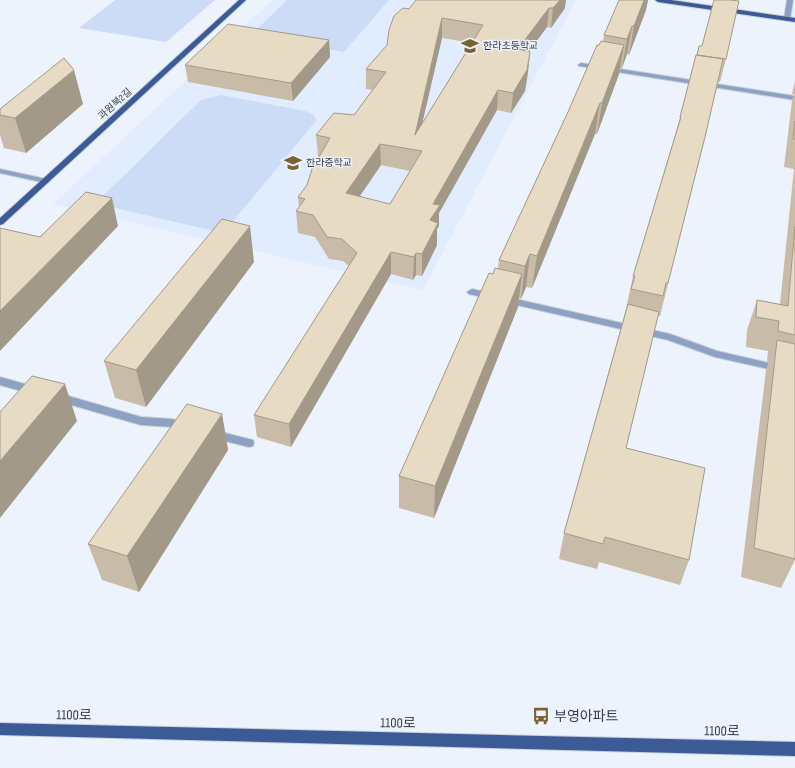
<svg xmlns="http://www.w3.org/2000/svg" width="795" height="768" font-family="'Sofia Sans Condensed','Noto Sans KR',sans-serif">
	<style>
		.built { fill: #e2ecff }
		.green { fill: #ccdbf6 }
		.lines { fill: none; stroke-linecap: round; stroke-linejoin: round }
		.minor-casing { stroke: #c9cfd8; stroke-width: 2 }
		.major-casing { stroke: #c9cfd8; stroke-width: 2 }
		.minor { fill: #8da1c3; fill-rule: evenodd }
		.major { fill: #3b5b97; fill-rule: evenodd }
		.wall { fill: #c8bca8; fill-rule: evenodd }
		.shaded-wall { fill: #a29988 }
		.building { fill: #e8dbc3; stroke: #a29988; fill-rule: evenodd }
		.labels { text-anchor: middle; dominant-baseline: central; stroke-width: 3; stroke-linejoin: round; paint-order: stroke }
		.far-poi-label { font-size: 10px; fill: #383d46; stroke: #edf3fc; text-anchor: start }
		.far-street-label { font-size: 10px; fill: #383d46; stroke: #edf3fc }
		.near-street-label { font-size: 14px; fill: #383d46; stroke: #edf3fc }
		.near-poi-label { font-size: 14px; fill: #383d46; stroke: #edf3fc; text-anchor: start }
	</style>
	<rect width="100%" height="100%" fill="#edf3fc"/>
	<path class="built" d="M272 0H576L423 290 53 204Z"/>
	<path class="green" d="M115 0H215L166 42 79 28Z
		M287 0H389L344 52 250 36Z
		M221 95 305 111C311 113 315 114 316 121L230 225 217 230H210L111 207 103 201 104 195 201 100Z"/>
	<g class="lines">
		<g class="minor-casing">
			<path id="minor" d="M787 0H793L790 19 787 21 784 19Z
				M581 63 795 96V100L579 66 578 65Z
				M0 169 46 179 50 181 46 183 0 173Z
				M472 289 670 334 717 351 795 369V375L715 357 668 340 469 294 467 292Z
				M0 377 39 388 40 391 39 394 35 395 0 385Z
				M58 393 141 417 172 419 190 424 191 427 190 430 186 431 172 427 141 425 54 400 53 397 54 394Z
				M213 430 253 440 254 443 253 446 249 447 209 437 208 434 209 431Z"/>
		</g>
		<g class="major-casing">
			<path id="major" d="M239 0H246L3 224 0 225V218Z
				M655 0H671L795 18V22L658 2Z
				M0 723 795 742V756L0 735Z"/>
		</g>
		<use href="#minor" class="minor"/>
		<use href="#major" class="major"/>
	</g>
	<path class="wall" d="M416 0 565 8 551 28 547 27 529 51 528 72 525 91 511 113 497 110 439 213V226L437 229V245L422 276 416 275 413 280 391 274 291 447 257 437 254 415 349 266 343 261 329 259 315 237 298 233 296 211 299 207 298 197 307 185 319 157 318 156 316 135 354 115 372 90 366 89V69L387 45 409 9ZM442 38 472 43 422 124ZM381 165 410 171 390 204 359 197Z
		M644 0H648L646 10 629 55 627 54 622 68H621L619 74 597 134H595L532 288 526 287 521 299 519 298 518 307 434 518 399 508V476L493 274 498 269 499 260 599 45 603 41 604 35Z
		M329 40 330 57 293 101 188 82 185 65Z
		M696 55 726 59 720 82H718L705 137 660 316H658L626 448 689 560 680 585 599 562 597 569 559 559 564 533 626 309 633 276 675 135 680 117Z
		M795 80V560L781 588 741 577 766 370 769 362 767 361 768 351 746 347 747 330 757 300 780 304 794 169 784 167 792 101 794 94H792L794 85Z
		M83 104 26 153 4 148 0 135V109Z
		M254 262 146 407 115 398 104 361Z
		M222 414 228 450 139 592 102 580 88 544Z"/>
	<path class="shaded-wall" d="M560 0H566L565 8 551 28 553 8Z
		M644 0H648L646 10 629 55 634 26Z
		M549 8 547 27 516 69 518 49Z
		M442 18V38L416 150 415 135Z
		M632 26 627 54 622 68 627 39Z
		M329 40 330 57 293 101 291 83Z
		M624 45 619 74 597 134 602 103Z
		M530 52 528 72 525 91 511 113 513 93Z
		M74 70 83 104 26 153 15 118Z
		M498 90 497 110 439 213V226L437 229V245L422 276V254L430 220 433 204Z
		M600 103 595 134 532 288 537 256Z
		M380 144 381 165 347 215 346 193Z
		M112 198 118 226 0 351V311Z
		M250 226 254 262 146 407 136 370Z
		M391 252V274L291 447 289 424Z
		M416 253V275L413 280 414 257Z
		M530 254 526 287 521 299 525 266Z
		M522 274 518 307 434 518 435 486Z
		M65 384 77 421 0 518V461Z
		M222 414 228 450 139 592 127 556Z"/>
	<path class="building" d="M416 0H560L553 8H549L518 49 530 52 527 70 513 93 498 90 433 204 440 205 430 220 438 223 422 254 416 253 414 257 391 252 289 424 254 415 357 253 342 239 327 237 313 215 296 211 305 199 298 197 307 185 312 169 330 138 316 135 334 113 354 115 386 72 366 69 387 45 389 30 394 16 403 8 409 9ZM442 18 483 25 415 135ZM380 144 422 151 390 204 346 193Z
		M619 0H644L634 26H632L627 39 604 35Z
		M714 0H731L739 1 726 59 697 55 699 46H702Z
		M228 24 329 40 291 83 185 65Z
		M601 41 624 45 602 103H600L537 256 530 254 525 266 499 260 568 112 597 45H599Z
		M696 55 723 59 705 137 668 283H666L663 296 631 289 635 276H633L681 117H680Z
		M64 58 74 70 15 118 0 115V109Z
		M795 121V139H793Z
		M86 192 112 198 0 311V228L40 237Z
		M222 219 250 226 136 370 104 361Z
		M795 226V335L778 331 779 321 756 317 757 300 788 306Z
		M495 268 522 274 435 486 399 476 489 273 493 274Z
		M628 304 659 312 626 448 705 468 689 560 605 537 603 544 564 533Z
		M777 340 795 344V559L754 548Z
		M32 376 65 384 0 461V412Z
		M187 404 222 414 127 556 88 544Z"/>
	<defs>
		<g id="school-bare" transform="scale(1.38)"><path d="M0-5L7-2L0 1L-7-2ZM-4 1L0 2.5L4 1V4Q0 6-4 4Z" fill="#7a6232" stroke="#edf3fc" stroke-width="2.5" paint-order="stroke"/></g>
		<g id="bus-bare" transform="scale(1.38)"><path d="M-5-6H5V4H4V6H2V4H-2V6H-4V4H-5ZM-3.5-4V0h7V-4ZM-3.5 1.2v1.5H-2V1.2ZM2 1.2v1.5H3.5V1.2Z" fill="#7a6232" stroke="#edf3fc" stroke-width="2.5" paint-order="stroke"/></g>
	</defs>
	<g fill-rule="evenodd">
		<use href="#school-bare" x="470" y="46"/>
		<use href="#school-bare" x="293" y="163"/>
		<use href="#bus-bare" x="541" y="716"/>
	</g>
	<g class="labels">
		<g class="far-poi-label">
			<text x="483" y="46">한라초등학교</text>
			<text x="306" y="163">한라중학교</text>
		</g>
		<g class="far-street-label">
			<text transform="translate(115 104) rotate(-42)">과원북2길</text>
		</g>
		<g class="near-street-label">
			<text transform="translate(74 715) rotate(1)">1100로</text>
			<text transform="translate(398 723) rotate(1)">1100로</text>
			<text transform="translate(722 731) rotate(1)">1100로</text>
		</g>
		<g class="near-poi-label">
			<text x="554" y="716">부영아파트</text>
		</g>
	</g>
</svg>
